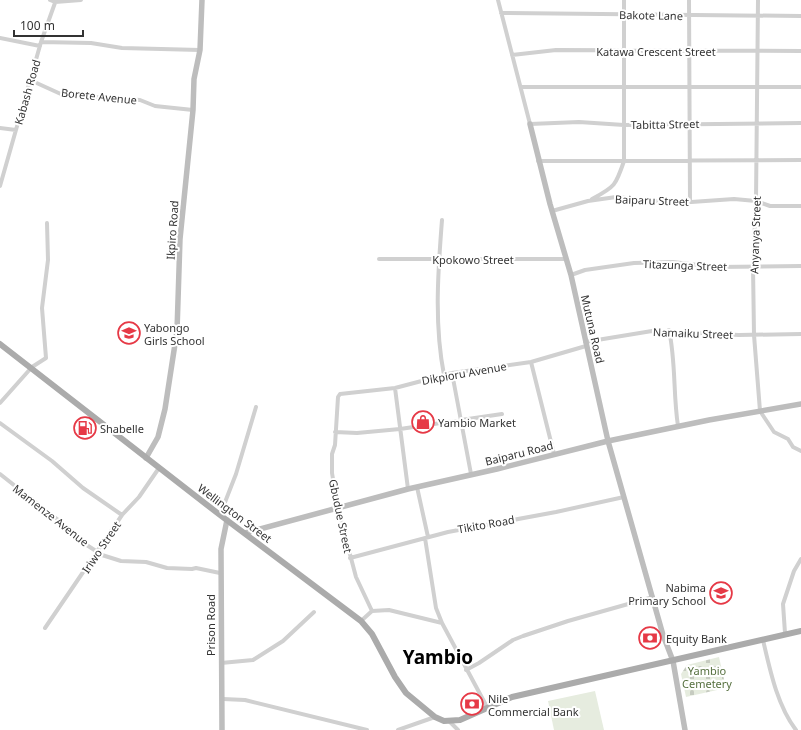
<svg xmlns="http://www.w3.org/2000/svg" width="801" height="730" font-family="'Noto Sans',sans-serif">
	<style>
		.green { fill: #e6ecdf }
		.cemetery { fill: url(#cemetery-stones) }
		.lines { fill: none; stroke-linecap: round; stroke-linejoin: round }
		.street { stroke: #d0d0d0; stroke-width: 4 }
		.secondary { stroke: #bdbdbd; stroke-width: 5.5 }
		.primary { stroke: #ababab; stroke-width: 6 }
		.labels { text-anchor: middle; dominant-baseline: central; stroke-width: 4; stroke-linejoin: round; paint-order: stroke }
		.street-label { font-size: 11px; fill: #333; stroke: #fff }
		.poi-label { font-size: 11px; fill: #333; stroke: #fff; text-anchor: start }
		.park-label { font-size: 11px; fill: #56703f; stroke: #fff }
		.town-label { font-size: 19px; font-weight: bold; fill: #000; stroke: #fff }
	</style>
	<defs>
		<pattern id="cemetery-stones" width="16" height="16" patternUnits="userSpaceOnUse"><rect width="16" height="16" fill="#e6ecdf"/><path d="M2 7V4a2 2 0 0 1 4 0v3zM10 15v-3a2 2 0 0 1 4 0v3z" fill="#c6cbc0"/></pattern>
	</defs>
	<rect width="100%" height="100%" fill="#fff"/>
	<path class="green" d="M595 691 604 730H554L548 701Z"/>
	<path class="cemetery" d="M719 657 726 688 686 697 681 674 687 665Z"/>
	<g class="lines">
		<path class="street" d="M50 0 55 2 81 0
			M498 0 530 124 579 122 624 125 801 123
			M689 0 690 202
			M758 0 756 201 753 266 754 335 760 411 774 432 788 439 793 447 801 451
			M501 13 801 16
			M0 38 40 46
			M41 42 91 43 122 48 200 50
			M512 55 556 50 801 51
			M30 80 63 95 140 100 155 106 193 110
			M521 87H801
			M0 128 16 130
			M538 161 801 160
			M0 186 41 42 56 0
			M592 199C615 187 616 185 624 161V0
			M552 211 588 201 616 197 677 203 734 199 756 201 770 206H801
			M442 220C438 271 434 324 444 375
			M379 259H566
			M571 275 585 270 634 263 673 262 715 267 801 266
			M669 330C676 362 673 394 678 426
			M585 342 652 331 739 335 801 334
			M531 362 554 454
			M452 373 471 474
			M395 388 408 489
			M0 403 32 367 46 358 42 308 48 260 47 223
			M0 423 52 461 83 488 122 515
			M335 432 357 433 400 429 502 414
			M0 474 62 523 73 536 102 555 121 561 146 562 167 568 192 569 196 568 220 573
			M417 487 428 537
			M220 515 236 474 256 407
			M425 538 436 608 442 623 487 707
			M350 558 448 532 556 512 624 497
			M372 611 356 577 338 509 332 473V454L335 445 338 397 340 394 395 388 452 373 531 362 586 346
			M361 621 372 611 389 610 442 623
			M45 628 122 515 139 497 159 468
			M785 633 783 604 794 571 801 559
			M763 640C770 670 777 705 796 730
			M221 663 253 660 283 641 314 612
			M466 670 479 663 513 640 523 636 568 621 653 597
			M223 699 245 700 367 730
			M450 722 458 730
			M398 730 435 717"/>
		<path class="secondary" d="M530 124 550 204 571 275 608 441 663 635 673 661 685 730
			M146 458 158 437 165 409 177 331 180 239 193 110 194 79 200 50 202 0
			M245 533 408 489 497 469 608 441 709 420 801 404
			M222 730 221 549 227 520"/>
		<path class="primary" d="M0 344 220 515 361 621 372 634 395 677 406 693 435 717 444 721 460 720 512 697 801 631"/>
	</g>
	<defs>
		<g id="school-ring" transform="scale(1.15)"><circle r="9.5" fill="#fff" stroke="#e63946" stroke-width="1.5"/><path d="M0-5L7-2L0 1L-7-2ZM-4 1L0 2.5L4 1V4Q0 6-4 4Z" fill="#e63946"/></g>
		<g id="shop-ring" transform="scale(1.15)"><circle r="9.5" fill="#fff" stroke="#e63946" stroke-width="1.5"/><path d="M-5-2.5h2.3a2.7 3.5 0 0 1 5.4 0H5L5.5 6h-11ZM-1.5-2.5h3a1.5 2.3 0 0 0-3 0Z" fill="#e63946"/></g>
		<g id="fuel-ring" transform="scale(1.15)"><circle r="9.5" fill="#fff" stroke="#e63946" stroke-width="1.5"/><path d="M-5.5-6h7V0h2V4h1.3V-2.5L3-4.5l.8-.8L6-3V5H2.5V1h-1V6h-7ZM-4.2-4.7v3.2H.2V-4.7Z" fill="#e63946"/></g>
		<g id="bank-ring" transform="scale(1.15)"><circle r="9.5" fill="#fff" stroke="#e63946" stroke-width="1.5"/><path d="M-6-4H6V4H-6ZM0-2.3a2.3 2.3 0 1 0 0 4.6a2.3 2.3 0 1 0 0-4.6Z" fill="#e63946"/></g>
	</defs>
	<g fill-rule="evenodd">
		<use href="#school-ring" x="129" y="333"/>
		<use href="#shop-ring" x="423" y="422"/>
		<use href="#fuel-ring" x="85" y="428"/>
		<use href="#school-ring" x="721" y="593"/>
		<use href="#bank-ring" x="650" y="638"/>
		<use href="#bank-ring" x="472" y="704"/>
	</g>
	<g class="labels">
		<g class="street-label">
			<text transform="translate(651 15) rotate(1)">Bakote Lane</text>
			<text x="656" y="51">Katawa Crescent Street</text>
			<text transform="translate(27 92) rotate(-74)">Kabash Road</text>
			<text transform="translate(99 96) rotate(6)">Borete Avenue</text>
			<text transform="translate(665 124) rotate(-1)">Tabitta Street</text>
			<text transform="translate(652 200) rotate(2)">Baiparu Street</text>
			<text transform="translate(172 230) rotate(-86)">Ikpiro Road</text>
			<text transform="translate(755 235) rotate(-88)">Anyanya Street</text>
			<text x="473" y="259">Kpokowo Street</text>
			<text transform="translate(685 265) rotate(2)">Titazunga Street</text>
			<text transform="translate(593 329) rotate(77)">Mutuna Road</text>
			<text transform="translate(693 333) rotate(2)">Namaiku Street</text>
			<text transform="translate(464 373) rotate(-10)">Dikpioru Avenue</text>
			<text transform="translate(519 453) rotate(-14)">Baiparu Road</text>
			<text transform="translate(235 513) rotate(37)">Wellington Street</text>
			<text transform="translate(51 515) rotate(38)">Mamenze Avenue</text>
			<text transform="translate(341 516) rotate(78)">Gbudue Street</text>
			<text transform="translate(486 524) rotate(-10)">Tikito Road</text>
			<text transform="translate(101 547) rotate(-56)">Iriwo Street</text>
			<text transform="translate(210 625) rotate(-90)">Prison Road</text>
		</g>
		<g class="poi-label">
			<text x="144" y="327">Yabongo<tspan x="144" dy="13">Girls School</tspan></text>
			<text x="438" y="422">Yambio Market</text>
			<text x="100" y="428">Shabelle</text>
			<text x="706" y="587" text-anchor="end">Nabima<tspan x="706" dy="13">Primary School</tspan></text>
			<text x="666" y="638">Equity Bank</text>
			<text x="488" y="698">Nile<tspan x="488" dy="13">Commercial Bank</tspan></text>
		</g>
		<g class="park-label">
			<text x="707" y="670">Yambio<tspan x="707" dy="13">Cemetery</tspan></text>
		</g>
		<g class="town-label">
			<text x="438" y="657">Yambio</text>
		</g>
	</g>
	<path d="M14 30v6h69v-6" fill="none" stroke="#333333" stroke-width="2"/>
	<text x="20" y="30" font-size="12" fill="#333333" stroke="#ffffff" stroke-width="3" paint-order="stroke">100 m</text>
</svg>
